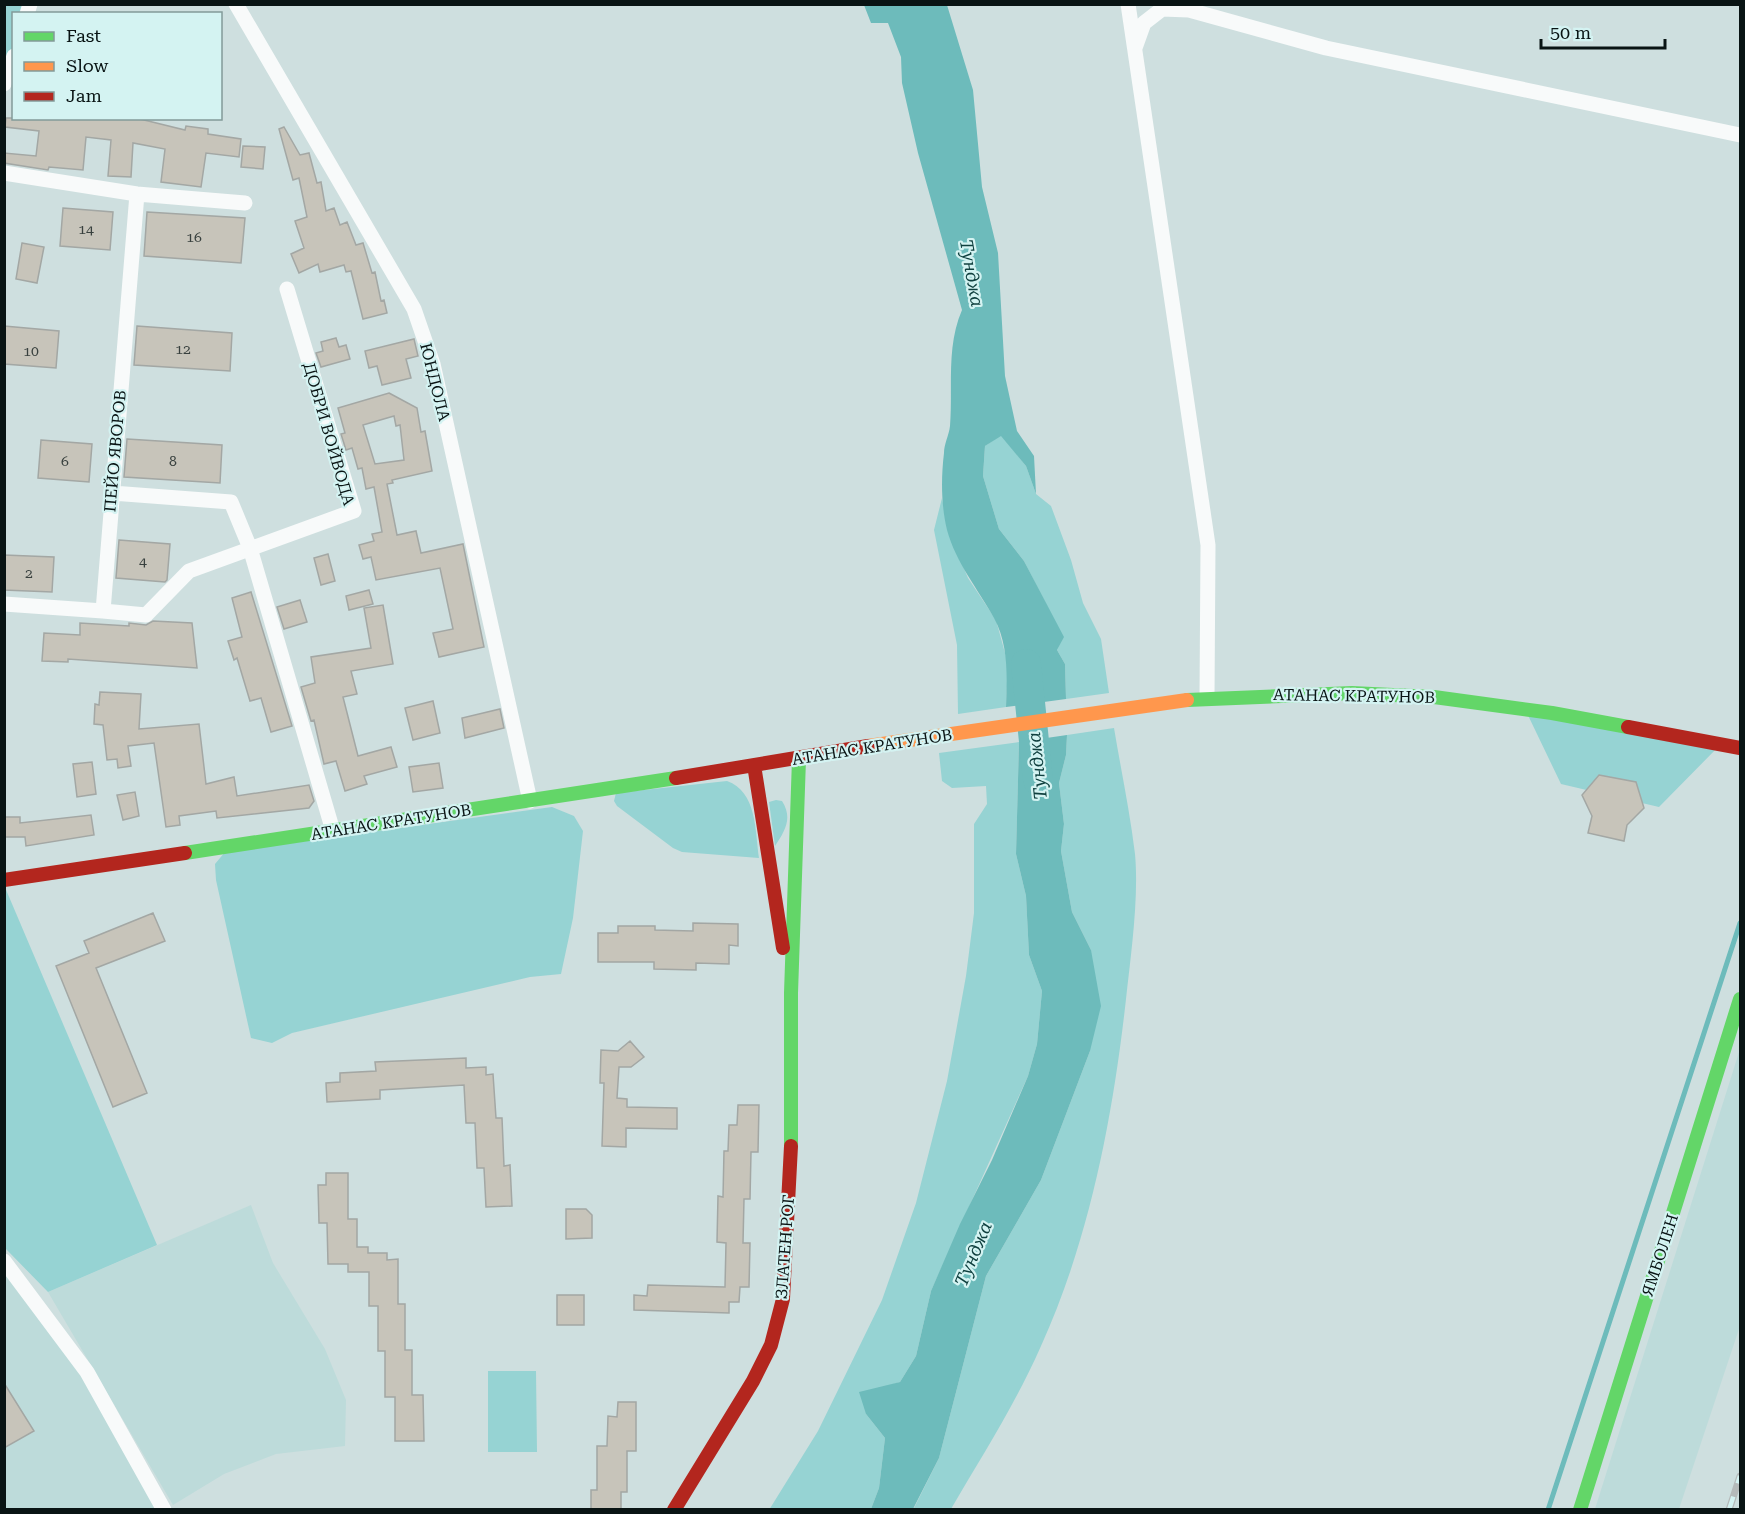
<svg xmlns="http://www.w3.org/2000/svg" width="1745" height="1514" font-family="'Roboto Serif',serif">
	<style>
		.built { fill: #bddbda }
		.green { fill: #96d3d3 }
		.water { fill: #6dbbbb }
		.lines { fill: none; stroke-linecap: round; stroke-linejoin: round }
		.stream { stroke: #6dbbbb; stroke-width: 5 }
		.river { stroke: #6dbbbb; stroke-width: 30 }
		.building { fill: #c7c4ba; stroke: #a3a7a4; stroke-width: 1.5; fill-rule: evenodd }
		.street { stroke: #f8fafa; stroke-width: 15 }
		.fast { stroke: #63d668; stroke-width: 14 }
		.slow { stroke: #ff974d; stroke-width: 14 }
		.jam { stroke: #b3261e; stroke-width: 14 }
		.rail-casing { stroke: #b5baba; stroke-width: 7 }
		.rail { stroke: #d4f3f2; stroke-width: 4.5; stroke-dasharray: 14; stroke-linecap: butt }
		.labels { text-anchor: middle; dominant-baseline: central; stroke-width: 4.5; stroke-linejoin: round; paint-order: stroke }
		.number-label { font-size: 14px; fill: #38403e }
		.street-label { font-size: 16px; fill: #091414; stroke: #d4f3f2 }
		.water-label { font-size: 18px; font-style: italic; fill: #10403f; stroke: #d4f3f2 }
	</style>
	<rect width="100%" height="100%" fill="#cedfdf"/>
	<path class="built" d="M1740 1049V1326L1679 1509H1595Z
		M251 1205 273 1263 325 1349 346 1400 345 1446 276 1454 224 1474 173 1505 48 1292Z
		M4 1265 97 1395 164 1509H5Z"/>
	<path class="green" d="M5 5H30L27 13 14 14 13 56 5 84Z
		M1001 435 1026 466 1036 494 1051 506 1071 560 1083 603 1101 639 1109 693 1066 699 1065 664 1057 650 1063 637 1024 561 999 529 983 476 985 446Z
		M942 498 948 531 968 578 996 620 1008 664 1006 707 958 714 957 645 934 530Z
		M1525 709 1721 744 1659 807 1561 784Z
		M1114 728C1121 770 1130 812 1135 854 1139 898 1131 954 1126 999 1113 1116 1090 1238 1041 1346 1016 1403 982 1456 951 1509L913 1510 939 1458 986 1276 1041 1180 1090 1051 1091 950 1072 912 1061 851 1064 824 1059 783 1066 755 1067 735Z
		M1019 742 1016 854 1026 896 1029 955 1042 991 1037 1044 1028 1076 931 1291 916 1356 900 1382 882 1388 866 1414 885 1438 879 1488 871 1509 769 1510 818 1431 882 1300 916 1203 947 1081 966 976 974 913V824L987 804 986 786 952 788 942 781 939 753Z
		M727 781C757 792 755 830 759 858L682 852 673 848 617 806 614 801 616 793Z
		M776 800 782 801C793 818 785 831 775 846L769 802Z
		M552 807 574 816 583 831 573 918 561 974 530 977 292 1033 272 1043 251 1038 216 880 215 864 225 852Z
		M4 885 157 1245 48 1292 5 1248Z
		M488 1371H536L537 1452H488Z"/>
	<path class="water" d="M864 5H947L973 90 982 187 998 253 1005 376 1017 431 1034 456 1036 494 1026 466 1001 436 985 446 983 476 999 529 1024 561 1064 637 1057 650 1065 664 1066 699 1006 707C1007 678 1009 645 994 618 978 589 956 563 947 530 941 505 941 478 944 453 944 444 949 435 950 426 953 387 946 347 962 310L918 153 902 83 901 57 888 23H871Z
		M1067 735 1066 755 1059 783 1064 824 1061 851 1072 912 1091 950 1101 1006 1090 1051 1041 1180 986 1276 939 1458 913 1509H871L879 1488 885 1438 866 1414 859 1392 900 1382 916 1356 931 1291 960 1224 992 1160 1028 1076 1037 1044 1042 991 1029 955 1026 896 1016 854 1019 742Z"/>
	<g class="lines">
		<path class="stream" d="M1548 1510 1740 923"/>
		<path class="river" d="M1026 664 1038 780"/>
	</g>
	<path class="building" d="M6 118H136L185 130 186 126 208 129V134L241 139 239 157 206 153 201 187 161 182 165 149 133 143 131 177 108 176 111 140 86 137 83 170 49 167 48 170 4 163V153L36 156 39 131 5 127Z
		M284 127 300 155 309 153 317 183 321 182 326 211 334 208 340 225 347 222 356 245 363 243 372 273 375 272 381 301 384 300 387 313 363 319 351 271 346 272 344 265 320 272 318 264 299 273 291 254 304 248 295 221 307 217 299 178 293 180 279 129Z
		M243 146 265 147 263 169 241 167Z
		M63 208 113 212 110 250 60 246Z
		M147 212 245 218 241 263 144 256Z
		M22 243 44 247 37 283 16 279Z
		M4 326 59 331 56 368 4 364Z
		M137 326 232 333 230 371 134 365Z
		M336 338 339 347 346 345 350 359 321 367 316 353 323 351 321 342Z
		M414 339 418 356 406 359 411 378 382 385 377 366 369 368 365 351Z
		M389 393 417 408 421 432 425 431 432 471 392 480 393 483 387 484 397 535 416 531 421 553 463 544 484 647 439 657 433 633 453 629 440 568 376 580 371 557 363 559 359 545 374 541 372 534 382 532 374 487 366 489 362 468 358 469 352 448 346 450 341 434 345 433 338 408ZM394 416 396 426 400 425 404 460 375 464 363 425Z
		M127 439 222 445 220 483 124 477Z
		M41 440 92 444 89 482 38 478Z
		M119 540 170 544 167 580 165 582 116 578Z
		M328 554 335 581 321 585 314 558Z
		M4 555 54 557 52 592 4 590Z
		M369 590 373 604 349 610 346 596Z
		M251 592 292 726 271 732 261 698 250 701 237 658 234 660 228 641 242 637 232 598Z
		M300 600 307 622 284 629 277 607Z
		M383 605 393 664 351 671 357 694 343 697 358 756 391 747 397 767 364 776 367 784 345 791 336 761 324 764 314 720 311 721 301 687 315 683 311 657 371 648 364 608Z
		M153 621 192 623 197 668 68 659V662L42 661 44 633 80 635V623L129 626V623L146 625Z
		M100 692 141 694 139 729 199 724 206 784 234 777 237 796 309 785 314 801 309 808 217 818 216 811 179 816 180 825 166 827 154 743 128 746 131 766 118 768 117 759 107 760 103 725 94 724 95 704 99 705Z
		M433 701 440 733 413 740 405 708Z
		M500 709 504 728 465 738 462 718Z
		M92 762 96 794 77 797 73 764Z
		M439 763 443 788 413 792 409 767Z
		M1599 775 1636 782 1644 808 1627 825 1624 841 1588 833 1592 816 1582 795Z
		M135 792 139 816 123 820 117 795Z
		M91 815 94 835 26 846 25 837H4V817H20V823Z
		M153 913 165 941 96 968 147 1093 113 1107 56 966 89 953 84 941Z
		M693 923 738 924V946L729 945V964L696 963V970L654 969V962H598V933H618V926H655V930L693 931Z
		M630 1041 644 1057 631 1067H619L617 1098 627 1099V1107L677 1108V1129L626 1128V1147L602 1146 604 1083H600L601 1050 618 1051Z
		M466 1058V1068L486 1067V1075L493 1074 496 1118H502L504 1166 510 1165 512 1206 486 1207 484 1168H477L475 1123H466L464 1085 380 1090V1099L327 1102 326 1083 340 1082V1073L376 1071 375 1062Z
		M738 1105H759L758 1152H751L750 1199H744L743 1243H750L749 1287H740L739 1302H729V1313L634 1310V1295L647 1296 648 1285 725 1287 726 1243 717 1242 718 1196 723 1197 724 1151H728L729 1125H737Z
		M326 1173H348V1219H357V1247H368V1253H387V1260L398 1259V1304H405V1350H412V1395H423L424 1441H395V1397H385V1351H378V1306H369V1272H348V1264H328L327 1223H319L318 1185H326Z
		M566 1209H586L592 1215V1238L566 1239Z
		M557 1295H584V1325H557Z
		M4 1383 34 1431 4 1448Z
		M618 1402H636V1451H627V1492H621V1509H591V1490H597V1446H607L608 1416 617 1417Z"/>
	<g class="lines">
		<path class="street" d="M236 4 414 309 433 364 530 801
			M1128 4 1208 545 1207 697
			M27 14 30 4
			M1135 48 1144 23 1162 9 1189 10 1326 48 1740 135
			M4 84 14 56
			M4 173 137 194 245 203
			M112 493 231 502 250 548 333 831
			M4 604 103 611 137 194
			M103 611 146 615 189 571 354 511 287 289
			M4 1261 87 1372 164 1510"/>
		<path class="fast" d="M1187 700 1352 693 1434 697 1552 713 1628 727
			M185 853 676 778
			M791 1146V993L799 759
			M1580 1510 1740 999"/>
		<path class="slow" d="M868 746 1187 700"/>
		<path class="jam" d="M1628 727 1740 748
			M754 765 783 948
			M676 778 868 746
			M4 880 185 853
			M674 1510 753 1381 771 1345 783 1299 791 1146"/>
		<g class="rail-casing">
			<path id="rail" d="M1729 1510 1740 1476"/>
		</g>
		<use href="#rail" class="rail"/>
	</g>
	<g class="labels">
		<g class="number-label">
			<text x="86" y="229">14</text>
			<text x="194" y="237">16</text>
			<text x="183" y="349">12</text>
			<text x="31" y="351">10</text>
			<text x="65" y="461">6</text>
			<text x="173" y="461">8</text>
			<text x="143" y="561">4</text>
			<text x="29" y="573">2</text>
		</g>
		<g class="street-label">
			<text transform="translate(435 382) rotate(76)">ЮНДОЛА</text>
			<text transform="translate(329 434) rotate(74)">ДОБРИ ВОЙВОДА</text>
			<text transform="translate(115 451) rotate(-85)">ПЕЙО ЯВОРОВ</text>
			<text transform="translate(1354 696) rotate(1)">АТАНАС КРАТУНОВ</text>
			<text transform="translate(872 747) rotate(-9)">АТАНАС КРАТУНОВ</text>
			<text transform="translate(391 822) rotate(-9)">АТАНАС КРАТУНОВ</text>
			<text transform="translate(785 1247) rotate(-86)">ЗЛАТЕН РОГ</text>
			<text transform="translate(1660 1255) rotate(-72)">ЯМБОЛЕН</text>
		</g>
		<g class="water-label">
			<text transform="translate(972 273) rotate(80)">Тунджа</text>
			<text transform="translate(1037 766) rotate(-96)">Тунджа</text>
			<text transform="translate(973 1254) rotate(-67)">Тунджа</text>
		</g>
	</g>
	<rect width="1745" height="1514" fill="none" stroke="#091414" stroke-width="12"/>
	<rect x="12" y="12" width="210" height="108" fill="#d4f3f2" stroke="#839a99" stroke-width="1.5"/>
	<rect x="24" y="32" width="30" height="9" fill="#63d668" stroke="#839a99" stroke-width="1.5"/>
	<text x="66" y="42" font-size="18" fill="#091414">Fast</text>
	<rect x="24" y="62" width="30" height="9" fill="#ff974d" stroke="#839a99" stroke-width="1.5"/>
	<text x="66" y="72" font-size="18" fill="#091414">Slow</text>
	<rect x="24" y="92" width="30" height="9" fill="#b3261e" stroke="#839a99" stroke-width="1.5"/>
	<text x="66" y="102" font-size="18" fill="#091414">Jam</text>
	<path d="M1541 39v9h124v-9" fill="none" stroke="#091414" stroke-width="3"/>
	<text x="1550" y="39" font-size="18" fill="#091414" stroke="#d4f3f2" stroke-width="4.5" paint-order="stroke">50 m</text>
</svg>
